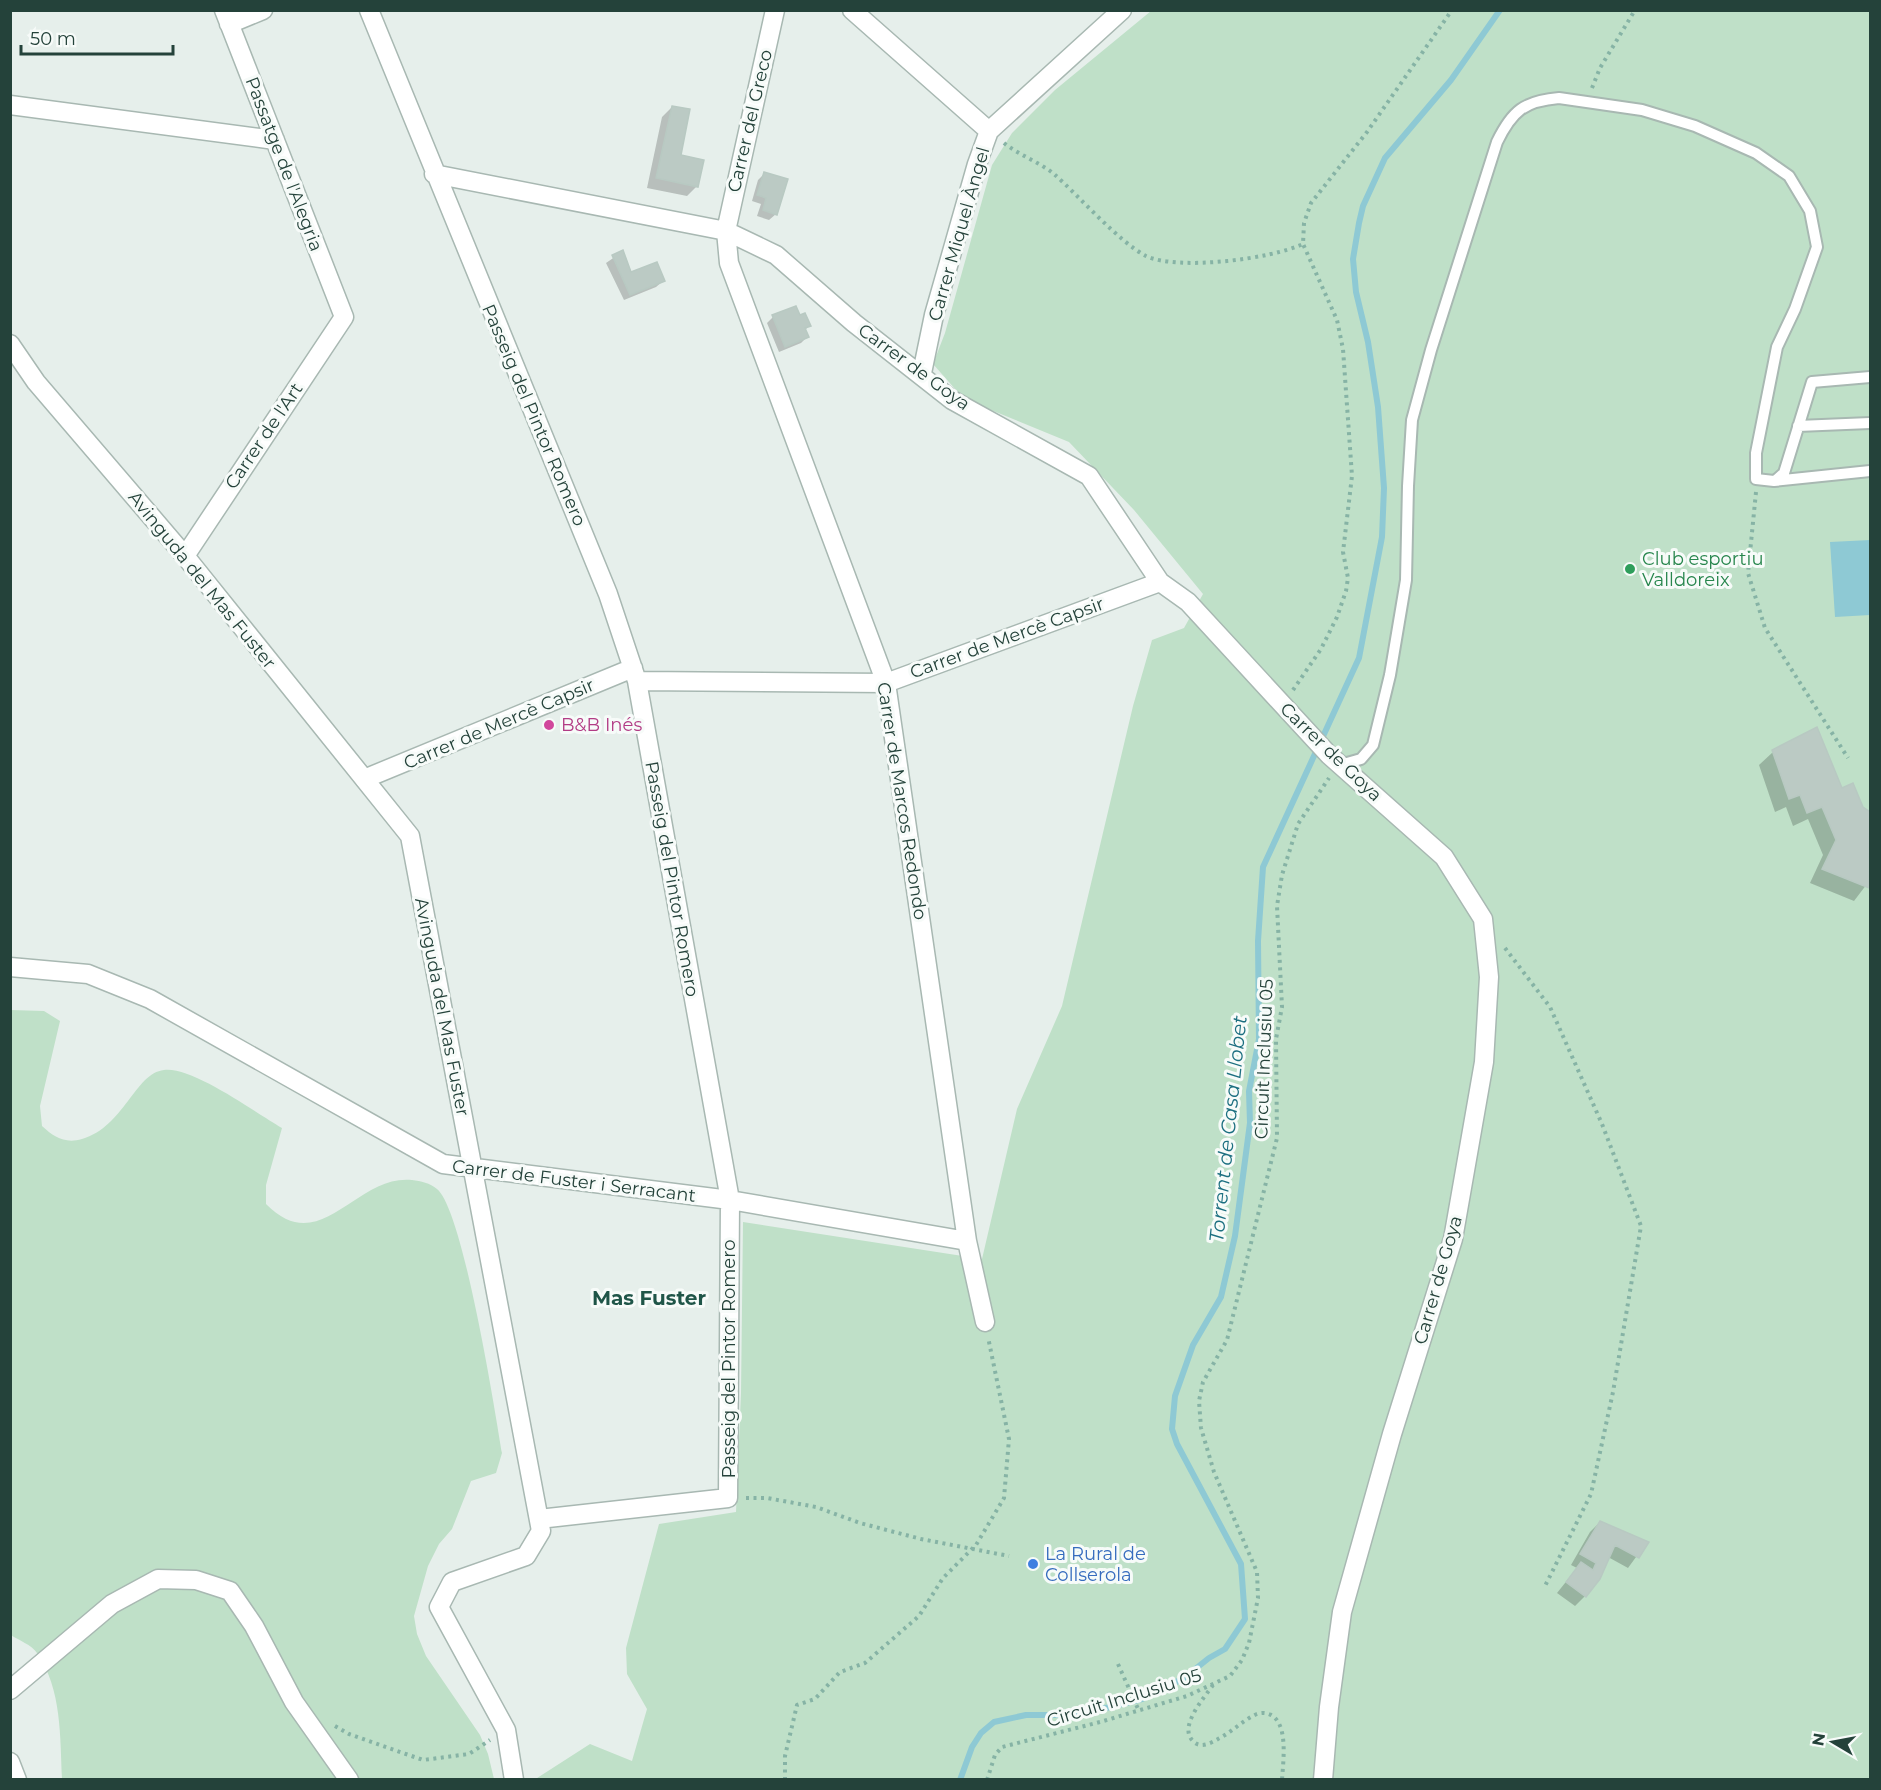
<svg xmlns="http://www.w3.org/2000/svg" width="1881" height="1790" font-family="Montserrat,sans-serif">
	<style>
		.green { fill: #bfe0c8 }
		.water { fill: #8ec9d4 }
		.shadow { fill: #0003 }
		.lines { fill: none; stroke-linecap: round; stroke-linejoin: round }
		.stream { stroke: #8ec9d4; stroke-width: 6 }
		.building { fill: #bbcac4; stroke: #b8c9c2; stroke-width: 1.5 }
		.lane-casing { stroke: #a8b8b2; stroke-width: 14 }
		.street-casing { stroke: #a8b8b2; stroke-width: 21 }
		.path { stroke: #86b3a5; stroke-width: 4; stroke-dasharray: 3 4.5; stroke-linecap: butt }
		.lane { stroke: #fff; stroke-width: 10 }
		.street { stroke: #fff; stroke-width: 18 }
		.leisure-dot { fill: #2e9e5b; stroke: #f7fbf9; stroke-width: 2 }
		.hotel-dot { fill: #d1479c; stroke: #f7fbf9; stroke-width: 2 }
		.shop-dot { fill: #3f7fe0; stroke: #f7fbf9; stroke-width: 2 }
		.labels { text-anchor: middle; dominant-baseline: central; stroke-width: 6; stroke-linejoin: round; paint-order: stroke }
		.street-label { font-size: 18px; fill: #24423a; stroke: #f7fbf9 }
		.leisure-label { font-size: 18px; fill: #27864d; stroke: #f7fbf9; text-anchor: start }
		.hotel-label { font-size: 18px; fill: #b23c85; stroke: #f7fbf9; text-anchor: start }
		.shop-label { font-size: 18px; fill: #366cbe; stroke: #f7fbf9; text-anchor: start }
		.water-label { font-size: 20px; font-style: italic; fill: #1c6f80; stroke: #f7fbf9 }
		.neighbourhood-label { font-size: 20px; font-weight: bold; fill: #1f5548; stroke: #f7fbf9 }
	</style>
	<rect width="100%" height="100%" fill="#e6efeb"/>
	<path class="green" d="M1151 11H1870V1779L534 1780 590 1744 632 1761 647 1709 627 1674 626 1648 659 1524 736 1512 741 1393 743 1222 982 1259 1017 1109 1062 1006 1133 706 1152 640 1184 628 1203 594 1134 510 1069 442 964 399 933 364 945 333 992 165 1012 133 1055 90Z
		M10 1010 44 1011 60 1021 40 1106 42 1126C54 1137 65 1144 82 1139 124 1127 135 1073 164 1070 192 1066 256 1113 282 1128L266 1185V1204C321 1260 355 1174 412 1180 421 1181 430 1183 437 1189 463 1210 495 1410 502 1453L496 1473 471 1481 452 1529 439 1544 428 1566 414 1616 417 1634 426 1656 480 1735 488 1754 494 1779H62C60 1737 62 1689 37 1653 32 1645 18 1640 11 1635Z"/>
	<path class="water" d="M1870 540V615L1835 617 1830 542Z"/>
	<path class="shadow" d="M672 107 679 157 697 186 687 196 647 188 662 117Z
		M764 174 776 214 769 220 757 216 761 204 752 201 758 180Z
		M622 252 630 274 663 281 656 287 624 300 606 263Z
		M773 317 809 326 804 331 807 337 801 343 779 352 767 323Z
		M1773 752 1841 790 1870 813V880L1854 901 1810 883 1823 855 1808 819 1793 826 1786 807 1775 812 1759 765Z
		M1600 1522 1647 1542 1628 1568 1608 1557 1585 1596 1575 1606 1557 1593 1577 1568 1571 1565 1590 1532Z"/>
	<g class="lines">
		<path class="stream" d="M960 1780 972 1747 981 1733 994 1722 1026 1715H1061L1094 1711 1142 1699 1184 1678 1209 1658 1225 1649 1245 1619 1241 1564 1177 1444 1172 1429 1175 1396 1193 1345 1221 1297 1235 1236 1250 1123 1249 1091 1259 1039 1258 941 1263 867 1359 658 1382 537 1384 488 1378 407 1368 342 1356 292 1353 259 1359 223 1363 206 1385 158 1451 80 1500 10"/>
	</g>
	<path class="building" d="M672 106 690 109 681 155 704 160 698 187 656 178Z
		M764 172 788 179 777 215 763 210 766 198 757 195Z
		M623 250 631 272 657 262 665 281 630 295 612 255Z
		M796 306 800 315 805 313 811 326 805 328 809 337 785 347 772 315Z
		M1817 727 1842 788 1853 783 1863 807 1870 812 1869 888 1822 869 1836 840 1822 807 1807 813 1800 795 1789 799 1772 750Z
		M1600 1521 1649 1542 1639 1558 1615 1545 1600 1579 1586 1597 1566 1582 1581 1562 1593 1570 1596 1563 1580 1554Z"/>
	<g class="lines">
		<g class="lane-casing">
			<path id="lane" d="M1798 426 1870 423
				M1775 481 1784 473 1812 382 1870 377
				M1340 765 1361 759 1373 745 1390 675 1406 580 1408 486 1412 420 1431 350 1497 142C1512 111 1524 101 1559 98L1642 110 1695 126 1756 153 1789 176 1810 211 1817 247 1795 309 1777 347 1756 453V479L1774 481 1870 471"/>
		</g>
		<g class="street-casing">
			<path id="street" d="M369 10 608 594 637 681 730 1200 728 1498 539 1519
				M775 10 726 231 729 263 886 683 967 1241 985 1322
				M852 10 989 131
				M229 24 263 10
				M10 105 275 140
				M434 174 726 231 776 255 854 323 952 400 1089 476 1160 582 1188 602 1329 755 1444 857 1483 919 1489 977 1484 1062 1453 1239 1392 1434 1342 1612 1329 1707 1323 1780
				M10 344 36 382 185 556 410 836 541 1531 526 1556 452 1582 439 1607 506 1730 514 1780
				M922 373 934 315 977 164 989 131 1122 10
				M185 556 344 317 224 10
				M637 681 886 683 1160 582
				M364 779 633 668
				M10 967 88 974 150 999 443 1164 730 1200 967 1241
				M10 1690 112 1604 158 1579 196 1580 230 1591 254 1626 294 1702 349 1780
				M10 1762 17 1780"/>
		</g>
		<path class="path" d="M1592 88 1600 68 1635 10
			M1004 143C1019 155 1039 162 1054 174 1079 196 1119 242 1146 256 1178 271 1271 259 1303 244
			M1756 492 1748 573 1765 628 1848 758
			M1293 690 1321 649 1337 617 1346 591 1348 578 1343 552 1352 476 1343 349 1337 320 1303 244 1304 223 1311 203 1367 132 1452 10
			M1505 948 1550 1007 1602 1124 1641 1226 1613 1392 1591 1494 1545 1586
			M746 1498H767L816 1507 860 1523 921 1539 1009 1556
			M1118 1664 1139 1711
			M1213 1685C1204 1698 1178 1727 1193 1741 1200 1749 1211 1743 1218 1739 1232 1732 1243 1720 1257 1714 1263 1712 1269 1713 1274 1717 1288 1729 1283 1763 1282 1780
			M335 1726 349 1734 423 1760 469 1754 490 1740
			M785 1780V1756L797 1705 815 1699 840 1672 865 1663 919 1616 943 1578 976 1545 1004 1498 1009 1439 988 1337
			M987 1780 995 1755 1002 1747 1100 1722 1187 1696 1230 1676 1242 1660 1249 1643 1258 1598 1257 1572 1214 1472 1201 1428 1199 1401 1203 1382 1227 1340 1277 1138 1276 1039 1282 1007 1277 906 1282 875 1298 824 1329 778"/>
		<use href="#lane" class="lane"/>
		<use href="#street" class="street"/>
	</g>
	<circle class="leisure-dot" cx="1630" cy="569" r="6"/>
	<circle class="hotel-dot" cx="549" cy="725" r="6"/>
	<circle class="shop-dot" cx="1033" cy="1564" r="6"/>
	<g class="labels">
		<g class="street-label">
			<text transform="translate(750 121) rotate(-77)">Carrer del Greco</text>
			<text transform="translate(284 164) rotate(69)">Passatge de l'Alegria</text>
			<text transform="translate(959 234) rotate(-74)">Carrer Miquel Àngel</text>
			<text transform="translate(914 367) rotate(36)">Carrer de Goya</text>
			<text transform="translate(534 415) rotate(67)">Passeig del Pintor Romero</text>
			<text transform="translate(264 436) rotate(-56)">Carrer de l'Art</text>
			<text transform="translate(202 580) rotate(51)">Avinguda del Mas Fuster</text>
			<text transform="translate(1007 638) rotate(-20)">Carrer de Mercè Capsir</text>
			<text transform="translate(499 724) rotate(-23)">Carrer de Mercè Capsir</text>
			<text transform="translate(1331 752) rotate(44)">Carrer de Goya</text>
			<text transform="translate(902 801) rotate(81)">Carrer de Marcos Redondo</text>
			<text transform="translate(672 879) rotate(80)">Passeig del Pintor Romero</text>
			<text transform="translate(442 1007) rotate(79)">Avinguda del Mas Fuster</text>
			<text transform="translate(1264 1059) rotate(-88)">Circuit Inclusiu 05</text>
			<text transform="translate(574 1181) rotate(7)">Carrer de Fuster i Serracant</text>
			<text transform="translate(1438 1280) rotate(-74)">Carrer de Goya</text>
			<text transform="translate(729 1359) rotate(-90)">Passeig del Pintor Romero</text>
			<text transform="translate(1124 1698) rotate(-17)">Circuit Inclusiu 05</text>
		</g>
		<g class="leisure-label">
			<text x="1642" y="559">Club esportiu<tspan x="1642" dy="21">Valldoreix</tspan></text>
		</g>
		<g class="hotel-label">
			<text x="561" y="725">B&amp;B Inés</text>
		</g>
		<g class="shop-label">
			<text x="1045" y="1554">La Rural de<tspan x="1045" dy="21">Collserola</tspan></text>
		</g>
		<g class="water-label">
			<text transform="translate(1228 1129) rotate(-84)">Torrent de Casa Llobet</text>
		</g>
		<g class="neighbourhood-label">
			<text x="649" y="1298">Mas Fuster</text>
		</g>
	</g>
	<rect width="1881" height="1790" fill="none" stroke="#24423a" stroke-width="24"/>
	<g transform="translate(1833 1742) rotate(280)" stroke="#f7fbf9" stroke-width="4.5" paint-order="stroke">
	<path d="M0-4.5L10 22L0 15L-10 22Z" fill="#24423a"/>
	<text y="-9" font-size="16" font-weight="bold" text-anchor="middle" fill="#24423a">N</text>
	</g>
	<path d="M21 45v9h152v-9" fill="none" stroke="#24423a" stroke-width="3"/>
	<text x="30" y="45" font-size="18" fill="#24423a" stroke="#f7fbf9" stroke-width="4.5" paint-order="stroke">50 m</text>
</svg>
